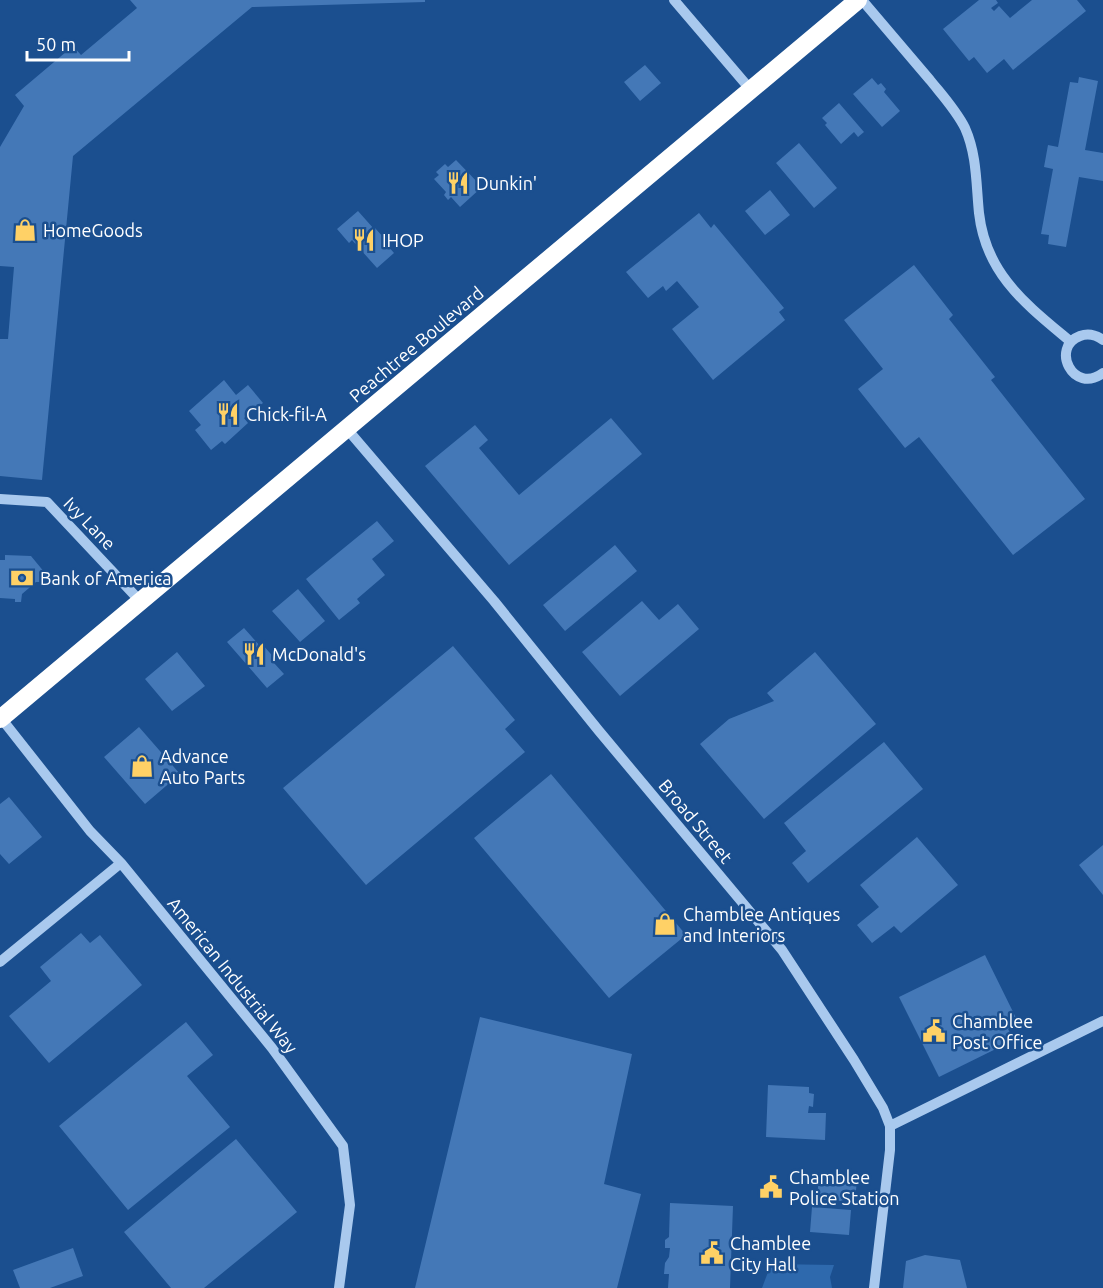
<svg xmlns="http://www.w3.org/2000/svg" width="1103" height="1288" font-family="Ubuntu,sans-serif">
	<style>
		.green { fill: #2e69ad }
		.building { fill: #4478b7 }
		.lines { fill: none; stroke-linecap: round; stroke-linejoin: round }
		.minor { stroke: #a9c9ee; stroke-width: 10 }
		.highway { stroke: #fff; stroke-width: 18 }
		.labels { text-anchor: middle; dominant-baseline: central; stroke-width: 5; stroke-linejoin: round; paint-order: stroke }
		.poi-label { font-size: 18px; fill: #fff; stroke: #1b4f8f; text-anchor: start }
		.street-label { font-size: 18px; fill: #fff; stroke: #1b4f8f }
	</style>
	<rect width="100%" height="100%" fill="#1b4f8f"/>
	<path class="green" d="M771 1264 834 1265 830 1277 832 1288H762Z"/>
	<path class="building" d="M130 0H425V2L252 7 73 156 42 480 0 476V339H8L14 267 0 266V147L24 106 15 95 73 46 81 55 137 8Z
		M979 0H996L998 3 991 8 994 11 999 6 1010 18 1032 0H1077L1086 11 1013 70 1004 59 987 73 974 57 969 61 943 29Z
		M645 65 661 83 640 101 624 82Z
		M1079 77 1098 81 1085 150 1103 153V181L1079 177 1066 247 1048 244 1049 235 1041 234 1053 169 1044 167 1048 145 1058 147 1070 82 1078 83Z
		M872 78 878 85 881 83 886 89 884 92 900 111 882 127 853 94Z
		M839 103 864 132 858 137 854 132 841 144 825 125 827 123 822 118Z
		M799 143 837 188 814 208 776 163Z
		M456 160 482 187 460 207 451 197 448 200 444 195 446 192 434 179 439 175 436 172 445 164 448 167Z
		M770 190 790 215 765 235 745 211Z
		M358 211 374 229 375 228 384 238 382 239 394 253 377 268 352 240 349 243 337 229Z
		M699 213 711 228 714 224 784 308 779 312 785 320 713 380 672 329 699 307 677 281 666 291 663 286 648 298 626 272Z
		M914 265 953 315 949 319 995 377 991 380 1085 499 1013 555 919 437 905 448 858 389 883 369 844 320Z
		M224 380 236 395 248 385 263 403 244 418 248 423 225 444 222 441 211 450 195 430 201 425 189 411Z
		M611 418 642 454 509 565 425 466 475 425 488 440 479 448 519 495Z
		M377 521 394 541 372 559 385 575 357 599 360 603 339 620 306 579Z
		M615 545 637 571 565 631 543 605Z
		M5 555 31 556 45 573 44 582H36L22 594 21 602H15V599L0 598V560H5Z
		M298 589 325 621 300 642 272 611Z
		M642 601 659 620 678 604 699 629 620 696 582 652Z
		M244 628 260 646 262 644 277 661 274 663 284 674 267 688 227 642Z
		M453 646 515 720 505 729 525 752 366 885 283 788Z
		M177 652 205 686 172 711 145 679Z
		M815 652 876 724 764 819 700 744 729 719 774 701 767 693Z
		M139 727 180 774 145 804 104 757Z
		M884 742 923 789 808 883 792 863 806 851 784 823Z
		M551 774 686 935 609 998 474 838Z
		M9 797 42 837 9 864 0 854V804Z
		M917 837 958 885 901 933 894 926 872 943 857 925 879 907 860 885Z
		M1103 845V895L1079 865Z
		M81 933 90 943 100 935 142 985 49 1063 9 1016 51 981 40 967Z
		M985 955 1019 1024 1008 1029 1014 1040 939 1077 899 997Z
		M480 1017 632 1054 604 1184 641 1194 617 1288H415Z
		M186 1022 213 1055 187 1076 230 1127 128 1210 59 1126Z
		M768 1085 809 1087V1093L814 1094 813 1107 809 1106 808 1113H826L825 1140 766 1137Z
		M236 1139 297 1212 204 1288H171L124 1232Z
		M819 1176 857 1179 855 1202 817 1199Z
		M670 1203 733 1206 730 1288H668L669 1274H664L665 1263 669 1257 670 1248H665V1240L669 1237Z
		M812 1207 851 1210 849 1235 810 1232Z
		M73 1248 83 1276 50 1288H20L13 1270Z
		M925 1255 960 1260 967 1288H903L906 1261Z"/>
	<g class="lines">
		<path class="minor" d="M674 0 750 89
			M862 0C885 27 907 53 930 80 942 95 956 110 965 128 977 155 976 183 979 213 986 275 1027 305 1071 342
			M1103 340C1096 335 1088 333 1080 336 1050 347 1073 395 1103 373
			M347 429 494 601 599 731 782 950 854 1060 883 1108 890 1126V1150L874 1288
			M0 499 47 502 141 602
			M1 718 90 831 121 863 272 1048 343 1146 350 1205 339 1288
			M0 962 121 863
			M890 1126 1103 1021"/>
		<path class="highway" d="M0 719 858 0"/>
	</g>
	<defs>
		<g id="restaurant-bare" transform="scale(1.8)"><path d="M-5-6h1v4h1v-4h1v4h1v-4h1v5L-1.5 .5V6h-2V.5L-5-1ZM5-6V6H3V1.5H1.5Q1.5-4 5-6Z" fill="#ffd166" stroke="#1b4f8f" stroke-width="2.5" paint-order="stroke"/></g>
		<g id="shop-bare" transform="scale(1.8)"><path d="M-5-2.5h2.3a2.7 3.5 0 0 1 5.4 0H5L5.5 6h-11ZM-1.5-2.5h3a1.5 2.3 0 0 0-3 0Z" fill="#ffd166" stroke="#1b4f8f" stroke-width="2.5" paint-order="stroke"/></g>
		<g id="bank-bare" transform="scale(1.8)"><path d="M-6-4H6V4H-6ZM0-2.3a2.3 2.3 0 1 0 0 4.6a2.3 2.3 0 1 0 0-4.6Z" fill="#ffd166" stroke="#1b4f8f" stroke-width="2.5" paint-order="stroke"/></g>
		<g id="civic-bare" transform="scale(1.8)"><path d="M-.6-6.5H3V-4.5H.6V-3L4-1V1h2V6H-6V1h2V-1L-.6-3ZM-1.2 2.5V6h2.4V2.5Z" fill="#ffd166" stroke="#1b4f8f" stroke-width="2.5" paint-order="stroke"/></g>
	</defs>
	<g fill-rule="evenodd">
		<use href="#restaurant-bare" x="458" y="183"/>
		<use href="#shop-bare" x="25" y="230"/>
		<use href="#restaurant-bare" x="364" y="240"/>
		<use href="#restaurant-bare" x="228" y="414"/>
		<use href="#bank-bare" x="22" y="578"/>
		<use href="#restaurant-bare" x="254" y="654"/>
		<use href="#shop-bare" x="142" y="766"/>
		<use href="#shop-bare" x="665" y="924"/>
		<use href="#civic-bare" x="934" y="1031"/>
		<use href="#civic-bare" x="771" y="1187"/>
		<use href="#civic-bare" x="712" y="1253"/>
	</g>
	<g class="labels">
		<g class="poi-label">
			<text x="476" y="183">Dunkin'</text>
			<text x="43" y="230">HomeGoods</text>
			<text x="382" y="240">IHOP</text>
			<text x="246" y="414">Chick-fil-A</text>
			<text x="40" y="578">Bank of America</text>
			<text x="272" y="654">McDonald's</text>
			<text x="160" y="756">Advance<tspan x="160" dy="21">Auto Parts</tspan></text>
			<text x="683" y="914">Chamblee Antiques<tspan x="683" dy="21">and Interiors</tspan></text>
			<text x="952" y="1021">Chamblee<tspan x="952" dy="21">Post Office</tspan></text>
			<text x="789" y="1177">Chamblee<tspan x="789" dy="21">Police Station</tspan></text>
			<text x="730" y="1243">Chamblee<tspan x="730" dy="21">City Hall</tspan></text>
		</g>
		<g class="street-label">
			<text transform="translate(416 344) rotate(-40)">Peachtree Boulevard</text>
			<text transform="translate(90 523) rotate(46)">Ivy Lane</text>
			<text transform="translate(696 821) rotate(50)">Broad Street</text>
			<text transform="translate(233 975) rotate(51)">American Industrial Way</text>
		</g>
	</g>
	<path d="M27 51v9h102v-9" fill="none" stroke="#ffffff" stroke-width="3"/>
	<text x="36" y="51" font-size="18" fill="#ffffff" stroke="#1b4f8f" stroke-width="4.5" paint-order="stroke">50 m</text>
</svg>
